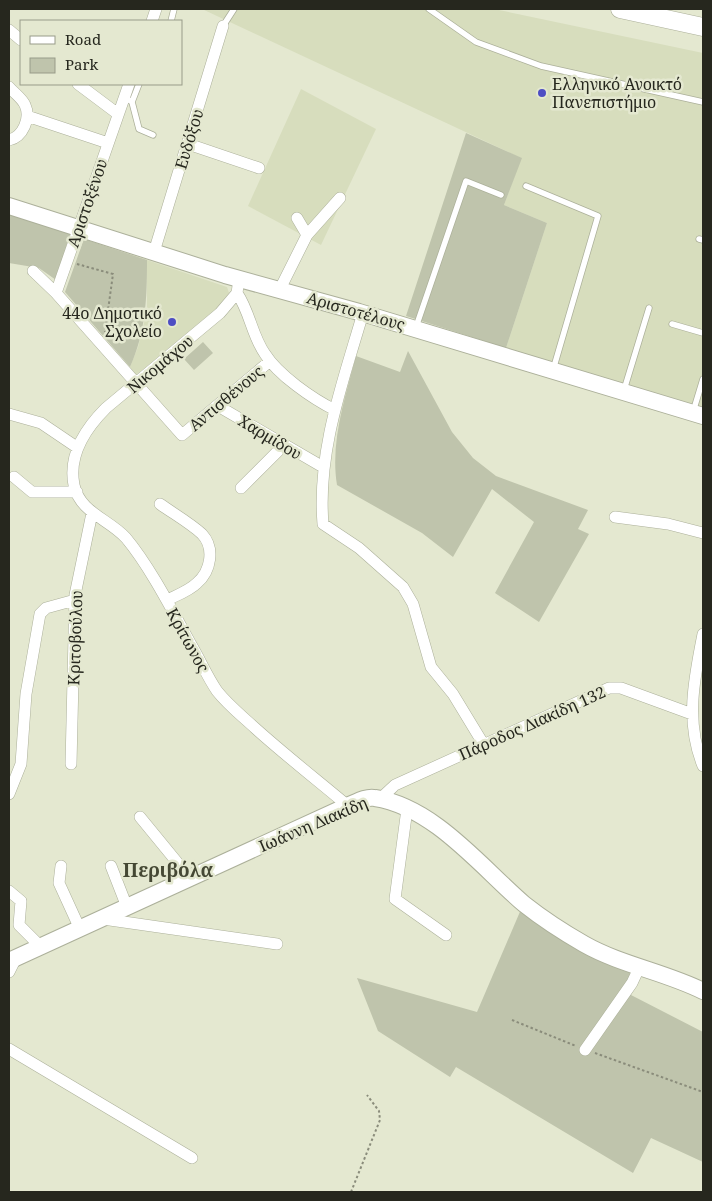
<svg xmlns="http://www.w3.org/2000/svg" width="712" height="1201" font-family="'Noto Serif',serif">
	<style>
		.built { fill: #d7ddbd }
		.green { fill: #bfc4ac }
		.lines { fill: none; stroke-linecap: round; stroke-linejoin: round }
		.lane-casing { stroke: #acb09a; stroke-width: 7 }
		.street-casing { stroke: #acb09a; stroke-width: 12 }
		.secondary-casing { stroke: #acb09a; stroke-width: 18 }
		.primary-casing { stroke: #acb09a; stroke-width: 19 }
		.path { stroke: #8a8c7b; stroke-width: 2; stroke-dasharray: 2.5 2.5; stroke-linecap: butt }
		.lane { stroke: #fff; stroke-width: 5.5 }
		.street { stroke: #fff; stroke-width: 11 }
		.secondary { stroke: #fff; stroke-width: 16 }
		.primary { stroke: #fff; stroke-width: 18 }
		.poi-dot { fill: #4d4dc3; stroke: #e4e8d0; stroke-width: 2 }
		.labels { text-anchor: middle; dominant-baseline: central; stroke-width: 5; stroke-linejoin: round; paint-order: stroke }
		.poi-label { font-size: 16px; fill: #26271e; stroke: #e4e8d0; text-anchor: start }
		.street-label { font-size: 16px; fill: #26271e; stroke: #e4e8d0 }
		.quarter-label { font-size: 19px; font-weight: bold; fill: #454834; stroke: #e4e8d0 }
	</style>
	<rect width="100%" height="100%" fill="#e4e8d0"/>
	<path class="built" d="M202 9H494L703 53V407L506 348 547 223 504 205 521 158Z
		M301 89 376 129 321 245 248 206Z
		M147 260 227 287 229 293 217 308 136 375 130 367 138 347 147 311Z"/>
	<path class="green" d="M466 133 522 158 504 205 547 223 506 348 406 316Z
		M9 213 70 234 56 280 39 268 9 263Z
		M84 239 147 260C147 297 146 332 130 367L65 292Z
		M203 342 213 353 194 370 184 359Z
		M408 351 452 432 473 458 496 476 588 510 578 529 589 534 539 622 495 593 534 522 492 489 453 557 422 533 337 485C330 442 345 398 356 356L400 372Z
		M522 907 641 971 631 995 703 1032V1162L651 1138 633 1173 456 1067 450 1077 378 1031 357 978 477 1012Z"/>
	<g class="lines">
		<g class="lane-casing">
			<path id="lane" d="M429 9 476 42 541 66 703 102
				M171 21 174 9
				M223 26 234 9
				M124 97 132 102 139 129 153 135
				M132 102 139 84
				M526 186 598 216 553 370
				M699 239 703 240
				M672 324 703 333
				M416 327 466 181 501 195
				M624 390 649 308
				M693 412 703 379"/>
		</g>
		<g class="street-casing">
			<path id="street" d="M152 21 156 9
				M9 30 21 40
				M78 84 118 114
				M9 87C14 93 22 98 25 105 31 118 23 137 9 140
				M27 116 108 143
				M188 144 259 168
				M297 218 307 235
				M154 252 223 26
				M33 271 56 293 182 435 270 361
				M239 279 237 293 220 313 106 408C86 428 68 455 74 485 80 513 109 519 126 538 151 568 174 614 193 648 201 662 208 678 217 691 228 705 242 716 255 728 285 755 317 780 348 806
				M280 289 307 235 340 198
				M56 293 129 84
				M237 293C250 312 252 336 265 354 278 375 313 399 335 410
				M363 313C343 382 317 451 323 524L359 548 403 587 413 604 431 667 453 694 484 745
				M218 406 323 467
				M9 414 41 423 78 448
				M14 477 32 492H77
				M241 488 284 445
				M160 504C174 514 190 523 202 534 215 548 211 571 197 583 189 591 177 595 167 600
				M615 517 668 524 703 533
				M703 634C694 679 685 722 703 766
				M71 764 75 595 92 513
				M9 794 21 764 26 694 40 614 46 608 75 600
				M380 799 395 785 609 688H621L692 714
				M407 809 395 899 446 935
				M140 817 190 878
				M61 866 59 883 80 929
				M111 866 127 907
				M9 891 21 901 19 925 41 947
				M103 919 277 944
				M9 972 16 958
				M9 1049 192 1158
				M585 1050 632 983 639 968"/>
		</g>
		<g class="secondary-casing">
			<path id="secondary" d="M9 206 225 275 359 312 703 416
				M9 961 347 806C355 803 366 796 375 798 434 807 481 867 524 904 543 919 563 932 584 944 621 965 665 972 703 991"/>
		</g>
		<g class="primary-casing">
			<path id="primary" d="M620 9 703 27"/>
		</g>
		<path class="path" d="M77 264 113 274 105 332
			M512 1020 576 1046
			M595 1053 703 1092
			M351 1192 380 1120 379 1111 367 1095"/>
		<use href="#lane" class="lane"/>
		<use href="#street" class="street"/>
		<use href="#secondary" class="secondary"/>
		<use href="#primary" class="primary"/>
	</g>
	<g class="poi-dot">
		<circle cx="542" cy="93" r="5"/>
		<circle cx="172" cy="322" r="5"/>
	</g>
	<g class="labels">
		<g class="poi-label">
			<text x="552" y="84">Ελληνικό Ανοικτό<tspan x="552" dy="18">Πανεπιστήμιο</tspan></text>
			<text x="162" y="313" text-anchor="end">44ο Δημοτικό<tspan x="162" dy="18">Σχολείο</tspan></text>
		</g>
		<g class="street-label">
			<text transform="translate(189 139) rotate(-73)">Ευδόξου</text>
			<text transform="translate(87 203) rotate(-71)">Αριστοξένου</text>
			<text transform="translate(356 311) rotate(16)">Αριστοτέλους</text>
			<text transform="translate(160 364) rotate(-40)">Νικομάχου</text>
			<text transform="translate(226 398) rotate(-40)">Αντισθένους</text>
			<text transform="translate(270 437) rotate(31)">Χαρμίδου</text>
			<text transform="translate(75 638) rotate(-88)">Κριτοβούλου</text>
			<text transform="translate(188 640) rotate(61)">Κρίτωνος</text>
			<text transform="translate(532 723) rotate(-24)">Πάροδος Διακίδη 132</text>
			<text transform="translate(313 824) rotate(-23)">Ιωάννη Διακίδη</text>
		</g>
		<g class="quarter-label">
			<text x="168" y="870">Περιβόλα</text>
		</g>
	</g>
	<rect width="712" height="1201" fill="none" stroke="#26271e" stroke-width="20"/>
	<rect x="20" y="20" width="162" height="65" fill="#e4e8d0" stroke="#989b89"/>
	<rect x="30" y="36" width="25" height="8" fill="#ffffff" stroke="#989b89"/>
	<text x="65" y="45" font-size="15" fill="#26271e">Road</text>
	<rect x="30" y="58" width="25" height="15" fill="#bfc4ac" stroke="#989b89"/>
	<text x="65" y="70" font-size="15" fill="#26271e">Park</text>
</svg>
